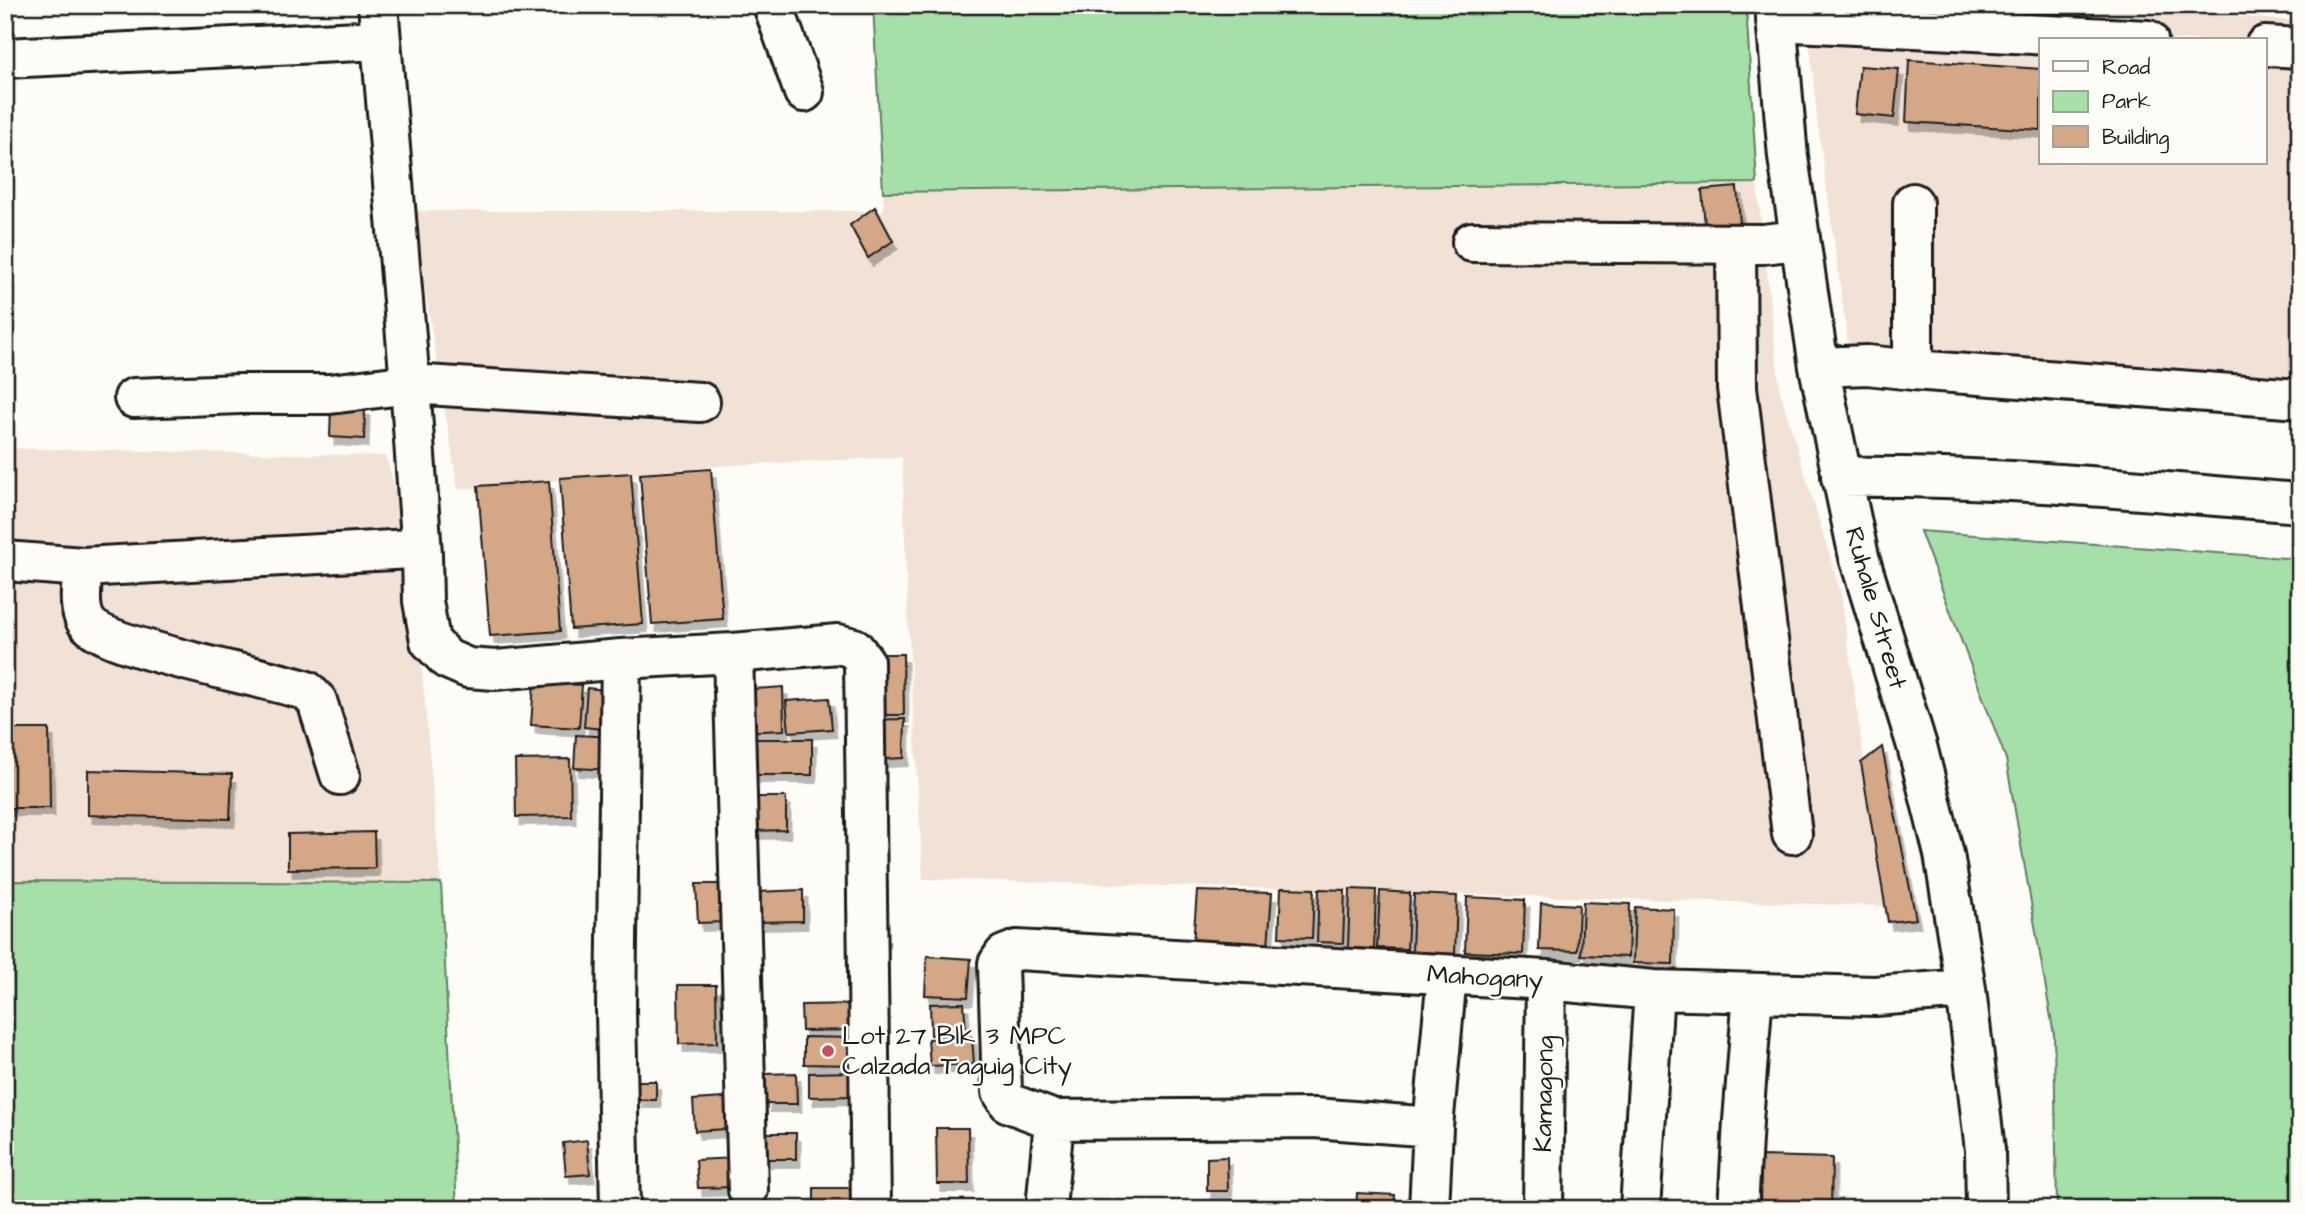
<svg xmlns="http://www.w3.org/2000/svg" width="2305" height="1214" font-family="'Architects Daughter',sans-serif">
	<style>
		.built { fill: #f1e2d5; fill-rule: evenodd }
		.green { fill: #a4e0a7; stroke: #607e62; stroke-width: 2 }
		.building { fill: #d4a786; stroke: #1c1c1c; stroke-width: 2; filter: url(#shadow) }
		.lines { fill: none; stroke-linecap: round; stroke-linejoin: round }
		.minor-casing { stroke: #1c1c1c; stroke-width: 44 }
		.minor { stroke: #fdfcf7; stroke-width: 38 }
		.poi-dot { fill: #d1495b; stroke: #fdfcf7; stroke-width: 2.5 }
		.labels { text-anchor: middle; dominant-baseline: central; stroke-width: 5; stroke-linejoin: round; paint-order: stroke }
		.street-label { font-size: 26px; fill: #1c1c1c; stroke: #fdfcf7 }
		.poi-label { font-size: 26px; fill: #1c1c1c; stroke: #fdfcf7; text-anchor: start }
	</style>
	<defs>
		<filter id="shadow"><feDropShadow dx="4.5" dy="8" stdDeviation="0" flood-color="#0004"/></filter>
	</defs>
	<rect width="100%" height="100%" fill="#fdfcf7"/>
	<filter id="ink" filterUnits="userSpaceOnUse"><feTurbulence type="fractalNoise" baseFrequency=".0143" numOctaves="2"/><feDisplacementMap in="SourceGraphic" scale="14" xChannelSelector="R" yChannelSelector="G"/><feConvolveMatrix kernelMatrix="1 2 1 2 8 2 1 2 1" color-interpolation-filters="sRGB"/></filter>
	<g filter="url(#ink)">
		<path class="built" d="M1806 5H2067L2300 21V422L1854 386 1817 118ZM2041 40H2265V163H2041Z
			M1757 183 1780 391 1841 594 1884 906 923 879 908 620 902 457 733 465 458 489 412 211H884L883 192Z
			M5 448 386 456 411 549 441 883 5 881Z"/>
		<path class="green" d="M873 5H1746L1757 183 883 192Z
			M1920 531 2300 559V1209H2057L2054 1035 2006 759Z
			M5 881 441 883 457 1209H5Z"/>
		<path class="building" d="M1909 60 2041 69V130L1906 122Z
			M1860 66 1899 69 1894 118 1855 114Z
			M1737 187 1741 236 1706 239 1702 190Z
			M875 207 893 241 868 258 850 225Z
			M331 406 365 408 364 439 330 437Z
			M711 469 723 619 652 624 640 474Z
			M631 473 643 624 571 629 560 478Z
			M549 481 560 631 490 636 478 486Z
			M865 654H903L904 715H866Z
			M534 682 582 685 579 728 531 725Z
			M783 687 784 730 740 732 739 690Z
			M587 688 614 691 612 730 584 727Z
			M829 698 832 729 789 732 786 701Z
			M905 719 904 758 863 760V720Z
			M5 729H49L50 808H5Z
			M576 735 614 737 612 770 574 768Z
			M746 739H812V775H746Z
			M1882 747 1916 919 1888 922 1861 763Z
			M570 759 571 816 516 817 515 760Z
			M88 770 232 774 230 819 88 815Z
			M749 797H786V830L749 831Z
			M374 832 375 868 288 869V834Z
			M696 884H724L725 922 698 923Z
			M1281 888 1314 889 1312 938 1279 937Z
			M1319 889 1345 890 1343 943 1317 942Z
			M1350 889 1376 890 1374 949 1348 948Z
			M803 890V921L757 922 756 892Z
			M1197 891 1272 893 1268 946 1193 944Z
			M1380 891 1410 893 1407 949 1377 948Z
			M1414 894 1457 896 1455 954 1412 952Z
			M1467 897 1525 900 1523 954 1465 952Z
			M1583 902 1630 904 1628 957 1581 955Z
			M1541 903 1579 905 1577 951 1539 950Z
			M1635 907 1674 909 1673 964 1633 963Z
			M927 956 971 959 968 997 925 995Z
			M678 985H716L717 1043 679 1044Z
			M964 1003 966 1033 931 1035 930 1004Z
			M856 1004 857 1030 802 1031 801 1005Z
			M804 1037 853 1038V1065L804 1064Z
			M972 1037 974 1064 930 1066 928 1039Z
			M853 1072 854 1096 809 1097V1073Z
			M796 1073 797 1104H766L765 1074Z
			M637 1081H656V1100H638Z
			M740 1097 742 1128 695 1131 693 1100Z
			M936 1128H968L969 1184H937Z
			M757 1133H796V1159H757Z
			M587 1140 590 1174 566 1176 563 1143Z
			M1761 1156 1832 1158 1831 1209H1760Z
			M1227 1157 1228 1191H1207V1158Z
			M735 1158 738 1187 698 1188 696 1160Z
			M814 1188H852V1209H814Z
			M1357 1193 1395 1195 1394 1209H1356Z"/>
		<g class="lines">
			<g class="minor-casing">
				<path id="minor" d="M378 5 410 384 422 554 423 601 430 641 447 659 468 668 495 670 621 659 733 653 838 644 854 648 864 661 871 1209
					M773 5 804 92
					M1775 5 1788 157 1819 367 1859 557 1917 746 1944 854 1966 989 1985 1150 1986 1209
					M1776 21 2148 40
					M2265 46 2300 48
					M5 58 380 40
					M1472 242 1763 244 1799 240
					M1736 244 1737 388 1792 834
					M1819 367 1867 365 1913 370 2300 399
					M1913 370V203
					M134 398 240 394H330L410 384 700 402
					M1841 477C1994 475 2147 491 2300 503
					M5 561 83 567 411 549 422 554
					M83 567C82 584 77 606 86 621 102 648 269 677 307 691L317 701 340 775
					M733 653 748 1190
					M1433 1127 1314 1118 1054 1120 1009 1103 1002 1092 998 964 1004 955 1017 950 1546 980 1654 990 1875 996 1966 989
					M620 1209 616 1011 621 659
					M1046 1209 1054 1120
					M1429 1209 1433 1127 1447 975
					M1543 1209 1546 980
					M1640 1209 1654 990
					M1738 1209 1743 1121 1753 993"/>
			</g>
			<use href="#minor" class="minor"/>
		</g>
	</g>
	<circle class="poi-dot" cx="828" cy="1051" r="7"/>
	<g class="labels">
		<g class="street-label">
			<text transform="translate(1876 608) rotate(74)">Ruhale Street</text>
			<text transform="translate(1485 977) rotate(3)">Mahogany</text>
			<text transform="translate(1544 1094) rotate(-89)">Kamagong</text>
		</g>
		<g class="poi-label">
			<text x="842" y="1036">Lot 27 Blk 3 MPC<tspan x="842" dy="30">Calzada Taguig City</tspan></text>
		</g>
	</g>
	<rect width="2305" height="1214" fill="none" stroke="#fdfcf7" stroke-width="28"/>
	<rect x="14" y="14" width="2277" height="1186" fill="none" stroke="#1c1c1c" stroke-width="2.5" filter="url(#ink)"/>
	<rect x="2039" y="38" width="228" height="126" fill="#fdfcf7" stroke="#a3a29f" stroke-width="2"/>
	<rect x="2053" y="61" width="35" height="10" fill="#fdfcf7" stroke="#a3a29f" stroke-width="2"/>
	<text x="2102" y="74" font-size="21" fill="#1c1c1c">Road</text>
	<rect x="2053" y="91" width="35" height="21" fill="#a4e0a7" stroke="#a3a29f" stroke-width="2"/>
	<text x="2102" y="108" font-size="21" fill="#1c1c1c">Park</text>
	<rect x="2053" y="126" width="35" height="21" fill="#d4a786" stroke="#a3a29f" stroke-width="2"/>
	<text x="2102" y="144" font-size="21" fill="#1c1c1c">Building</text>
</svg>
